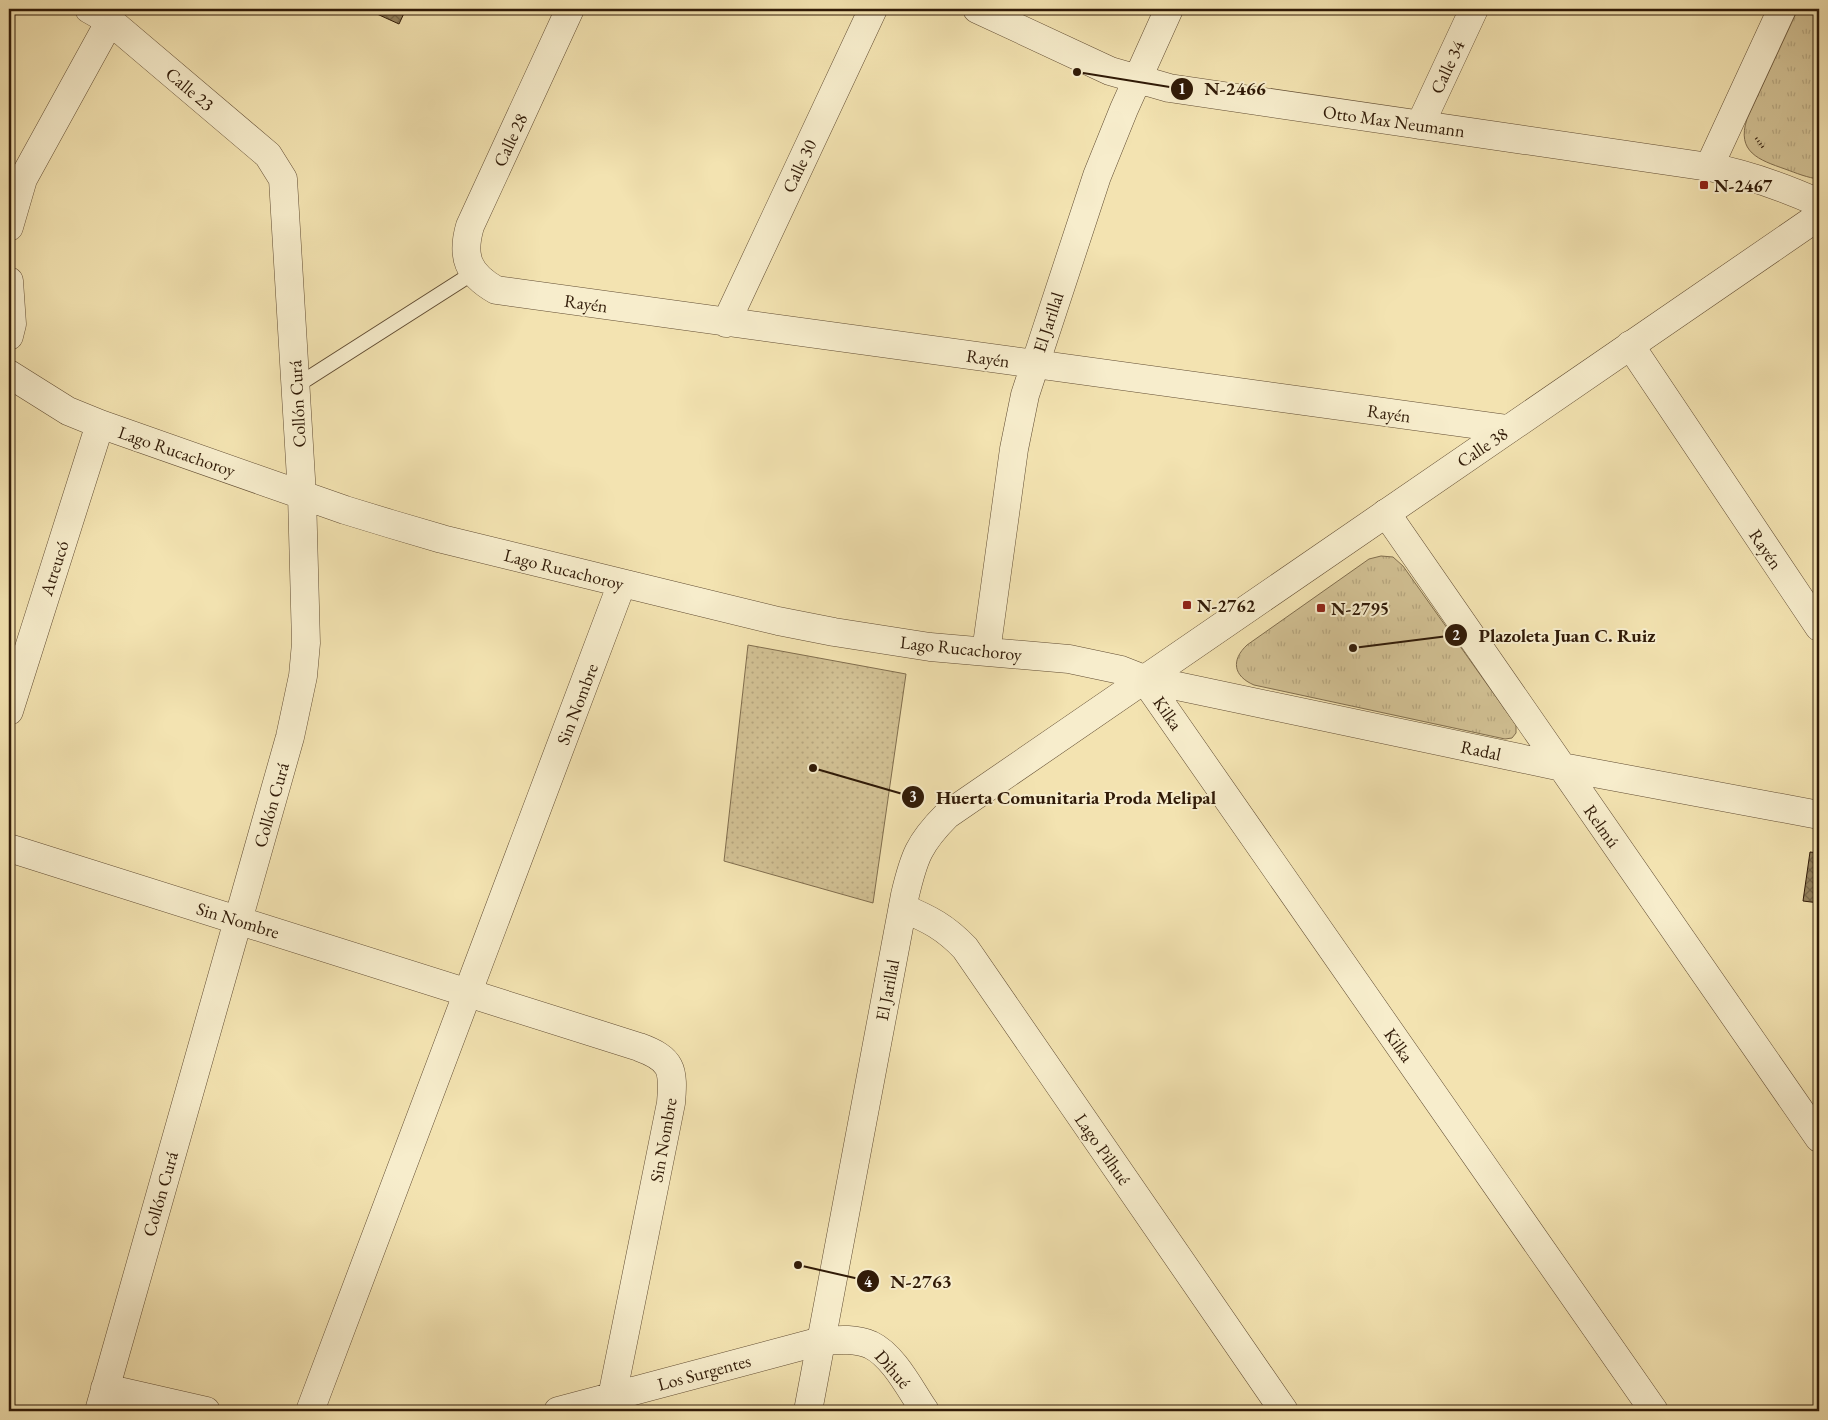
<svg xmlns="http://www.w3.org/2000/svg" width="1828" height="1420" font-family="'EB Garamond',serif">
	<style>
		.grass { fill: url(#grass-tufts); stroke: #816e4e }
		.garden { fill: url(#garden-dots); stroke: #816e4e }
		.building { fill: url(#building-cross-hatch); stroke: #301a07 }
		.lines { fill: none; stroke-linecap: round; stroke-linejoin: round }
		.service-casing { stroke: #614c32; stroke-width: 16 }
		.minor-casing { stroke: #614c32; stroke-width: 29 }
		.tertiary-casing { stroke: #614c32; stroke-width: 29 }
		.path { stroke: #301a07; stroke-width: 3; stroke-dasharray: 1 2.5; stroke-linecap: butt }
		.service { stroke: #f7edcc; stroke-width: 14 }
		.minor { stroke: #f7edcc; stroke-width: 28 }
		.tertiary { stroke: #f7edcc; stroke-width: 28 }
		.poi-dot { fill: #8f2418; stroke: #f7edcc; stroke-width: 2 }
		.labels { text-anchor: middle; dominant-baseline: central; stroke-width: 4; stroke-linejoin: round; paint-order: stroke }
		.street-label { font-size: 18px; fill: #301a07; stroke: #f7edcc }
		.poi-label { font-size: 18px; font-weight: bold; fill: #301a07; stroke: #f7edcc; text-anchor: start }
		.leader { fill: none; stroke: #301a07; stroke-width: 2 }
		.callout-dot { fill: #301a07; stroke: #f7edcc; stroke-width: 2 }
		.mark-label { font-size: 15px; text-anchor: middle; font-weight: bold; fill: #fff }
		.callout-label { font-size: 19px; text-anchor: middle; font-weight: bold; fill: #301a07; stroke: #f7edcc; stroke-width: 4; stroke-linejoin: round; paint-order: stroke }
	</style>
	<defs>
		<pattern id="grass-tufts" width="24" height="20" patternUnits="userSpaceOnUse" patternTransform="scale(1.25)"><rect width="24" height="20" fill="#d2c194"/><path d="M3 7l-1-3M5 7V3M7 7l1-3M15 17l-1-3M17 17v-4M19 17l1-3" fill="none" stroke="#b5a57e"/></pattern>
		<pattern id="garden-dots" width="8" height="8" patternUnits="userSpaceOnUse" patternTransform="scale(1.25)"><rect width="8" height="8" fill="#d2c194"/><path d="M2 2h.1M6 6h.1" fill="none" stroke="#b5a57e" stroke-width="1.8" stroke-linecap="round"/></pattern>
		<pattern id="building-cross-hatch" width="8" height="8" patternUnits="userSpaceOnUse" patternTransform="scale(1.25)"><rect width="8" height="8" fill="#95835f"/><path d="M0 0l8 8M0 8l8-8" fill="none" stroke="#7a6a4c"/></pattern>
	</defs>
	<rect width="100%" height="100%" fill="#f3e3b1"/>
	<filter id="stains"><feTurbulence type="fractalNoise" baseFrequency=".004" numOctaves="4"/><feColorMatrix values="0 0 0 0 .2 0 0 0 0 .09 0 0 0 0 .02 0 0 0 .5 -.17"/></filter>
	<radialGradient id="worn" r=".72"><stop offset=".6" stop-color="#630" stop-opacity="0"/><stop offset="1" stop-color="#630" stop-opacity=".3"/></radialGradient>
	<path class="grass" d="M1798 9H1819V179C1808 178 1796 173 1785 169 1759 160 1736 152 1747 119Z
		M1381 556 1393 557 1403 566 1516 725V733L1512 738 1505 739 1254 685C1233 676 1231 660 1247 645L1369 559Z"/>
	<path class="garden" d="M748 645 906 674 873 903 724 861Z"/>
	<path class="building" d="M366 9H406L399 24Z
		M1810 852 1819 853V903L1803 901Z"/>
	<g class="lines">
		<g class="service-casing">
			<path id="service" d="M296 386 473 273"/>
		</g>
		<g class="minor-casing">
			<path id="minor" d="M89 9 110 21 268 155 283 179 302 495 306 643 303 676 290 737 99 1411
				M570 9 470 226C461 257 468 274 496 290L1508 429
				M977 9 1110 71 1169 88 1709 167C1748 174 1783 187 1819 203
				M1420 125 1474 9
				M1709 167 1782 9
				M9 227 23 179 110 21
				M9 281 12 324 9 336
				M726 323 873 9
				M1630 345 1819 627
				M9 374 68 411 100 424 345 510 391 524 442 539 622 583 778 621 834 632 930 647 1069 659 1121 670 1144 679 1562 767 1819 815
				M1386 513 1819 1138
				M986 652 1014 449 1025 395 1097 176 1124 109 1169 9
				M1144 679 1654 1411
				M9 711 100 424
				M9 848 639 1047C672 1059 674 1069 671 1103L612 1397
				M903 908C929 919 945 927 965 948L1284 1411
				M105 1388 206 1411
				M310 1411 622 583
				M558 1411 821 1341C837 1340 855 1338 871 1345 894 1356 911 1391 925 1411"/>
		</g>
		<g class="tertiary-casing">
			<path id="tertiary" d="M808 1411 905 895C914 857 919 843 947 815L1819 216"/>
		</g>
		<path class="path" d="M1756 138 1764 149"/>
		<use href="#service" class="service"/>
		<use href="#minor" class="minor"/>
		<use href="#tertiary" class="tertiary"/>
	</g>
	<g class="poi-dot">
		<rect x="1699" y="180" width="10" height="10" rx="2.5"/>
		<rect x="1182" y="600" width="10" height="10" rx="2.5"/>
		<rect x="1316" y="603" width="10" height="10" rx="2.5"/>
	</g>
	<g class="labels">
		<g class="street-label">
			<text transform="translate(1447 67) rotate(-65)">Calle 34</text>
			<text transform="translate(190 89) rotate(40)">Calle 23</text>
			<text transform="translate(1394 121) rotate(8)">Otto Max Neumann</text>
			<text transform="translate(510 140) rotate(-65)">Calle 28</text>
			<text transform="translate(799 166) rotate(-65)">Calle 30</text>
			<text transform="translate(586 303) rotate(8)">Rayén</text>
			<text transform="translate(1048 322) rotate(-72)">El Jarillal</text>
			<text transform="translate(988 358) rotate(8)">Rayén</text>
			<text transform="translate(297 404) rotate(-93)">Collón Curá</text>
			<text transform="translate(1389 413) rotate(8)">Rayén</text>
			<text transform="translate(1482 447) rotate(-34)">Calle 38</text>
			<text transform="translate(177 451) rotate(19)">Lago Rucachoroy</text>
			<text transform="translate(1766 549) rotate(56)">Rayén</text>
			<text transform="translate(54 568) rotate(-72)">Atreucó</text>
			<text transform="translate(564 569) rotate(14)">Lago Rucachoroy</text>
			<text transform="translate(961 648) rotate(6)">Lago Rucachoroy</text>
			<text transform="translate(577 704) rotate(-69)">Sin Nombre</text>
			<text transform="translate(1168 713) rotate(55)">Kilka</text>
			<text transform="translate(1481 750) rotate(12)">Radal</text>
			<text transform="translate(271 805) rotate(-74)">Collón Curá</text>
			<text transform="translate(1602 826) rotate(55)">Relmú</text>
			<text transform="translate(238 920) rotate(17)">Sin Nombre</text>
			<text transform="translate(887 990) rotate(-79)">El Jarillal</text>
			<text transform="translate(1399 1045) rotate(55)">Kilka</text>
			<text transform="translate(663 1140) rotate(-80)">Sin Nombre</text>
			<text transform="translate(1103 1149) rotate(55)">Lago Pilhué</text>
			<text transform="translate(160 1194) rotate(-74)">Collón Curá</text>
			<text transform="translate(893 1369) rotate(49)">Dihué</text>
			<text transform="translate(704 1372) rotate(-15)">Los Surgentes</text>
		</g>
		<g class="poi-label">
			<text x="1714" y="185">N-2467</text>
			<text x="1197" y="605">N-2762</text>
			<text x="1331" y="608">N-2795</text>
		</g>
	</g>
	<path class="leader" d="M1077 72L1182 89M1353 648L1456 635M813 768L913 797M798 1265L868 1281"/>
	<g class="callout-dot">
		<circle cx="1077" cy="72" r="5"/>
		<circle cx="1353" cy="648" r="5"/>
		<circle cx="813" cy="768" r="5"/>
		<circle cx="798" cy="1265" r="5"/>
		<circle cx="1182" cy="89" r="12"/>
		<circle cx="1456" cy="635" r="12"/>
		<circle cx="913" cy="797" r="12"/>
		<circle cx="868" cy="1281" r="12"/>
	</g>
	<g class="mark-label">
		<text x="1182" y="94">1</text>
		<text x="1456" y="640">2</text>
		<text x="913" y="802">3</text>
		<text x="868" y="1287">4</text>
	</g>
	<g class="callout-label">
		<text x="1235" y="95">N-2466</text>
		<text x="1567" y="642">Plazoleta Juan C. Ruiz</text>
		<text x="1076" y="804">Huerta Comunitaria Proda Melipal</text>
		<text x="921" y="1288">N-2763</text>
	</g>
	<rect width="1828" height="1420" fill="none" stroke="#f3e3b1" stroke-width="30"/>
	<rect x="10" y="10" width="1808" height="1400" fill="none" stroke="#301a07" stroke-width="2.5"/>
	<rect x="15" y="15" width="1798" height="1390" fill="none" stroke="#301a07"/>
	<rect width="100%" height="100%" filter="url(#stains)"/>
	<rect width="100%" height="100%" fill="url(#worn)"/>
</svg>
